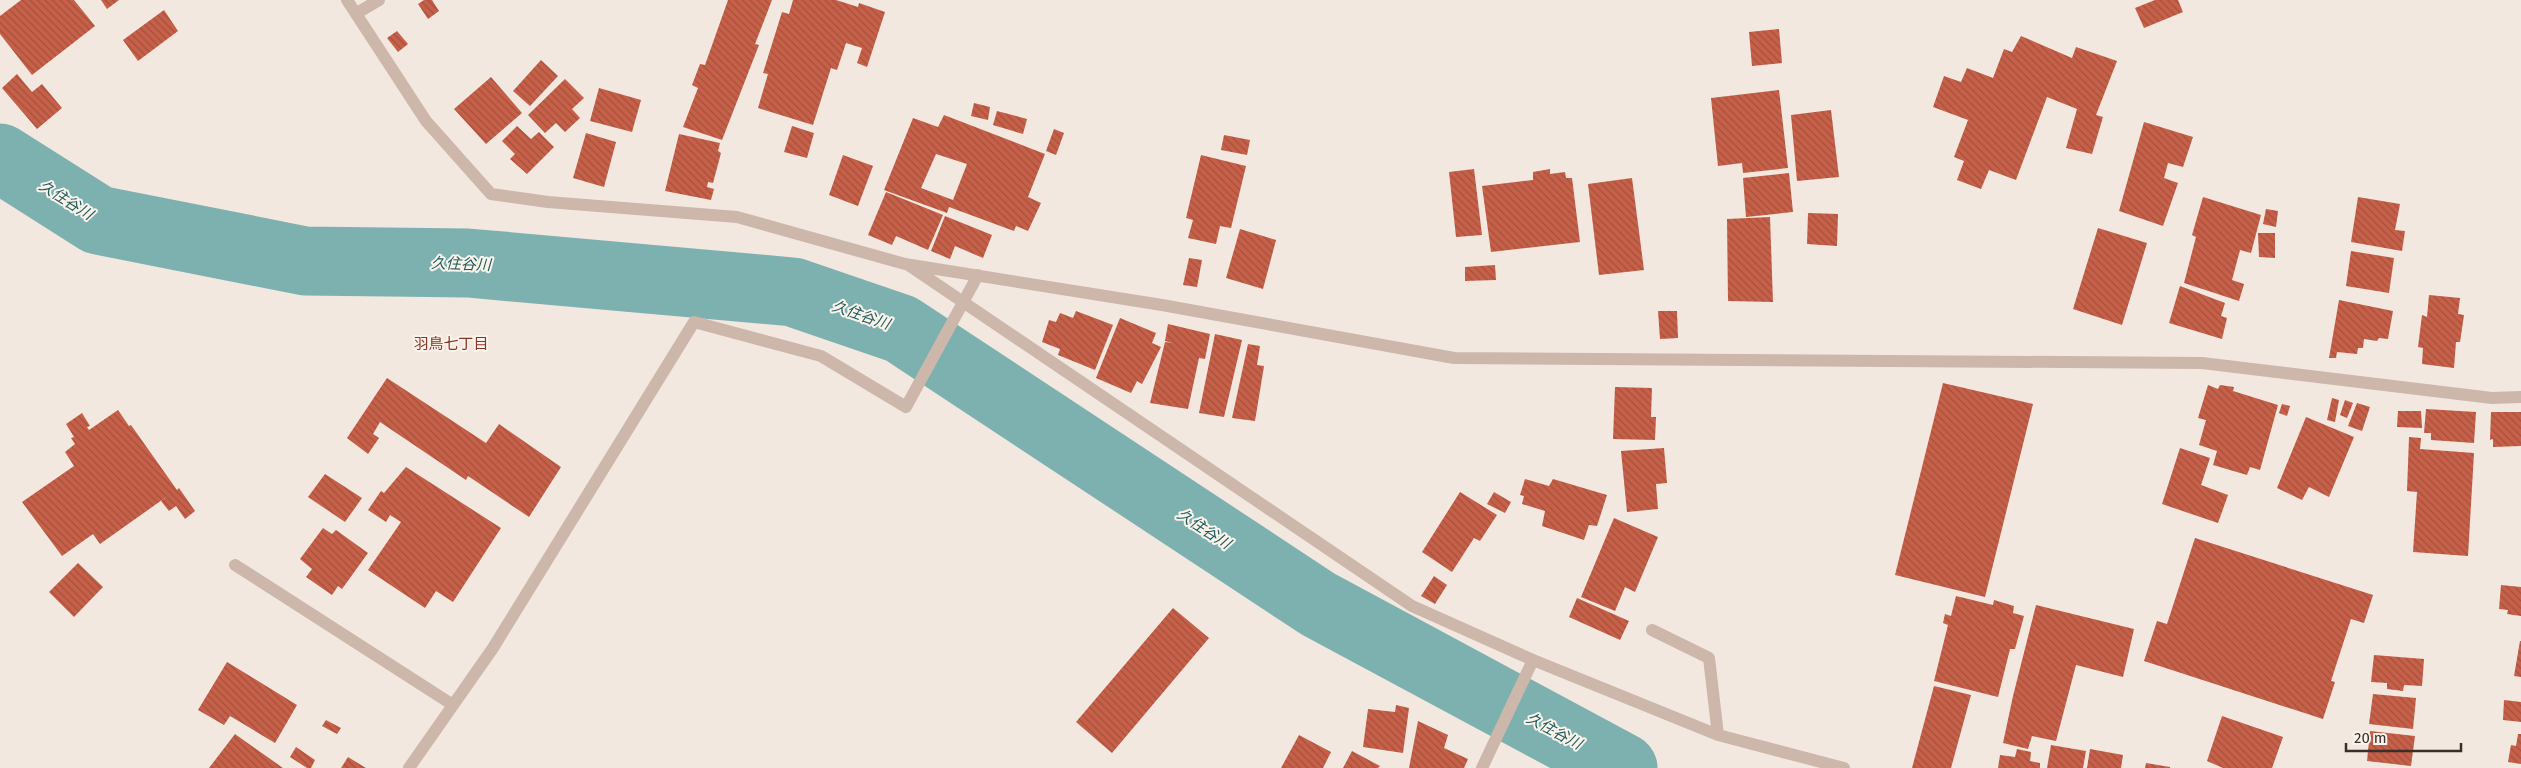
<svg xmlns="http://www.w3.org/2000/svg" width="2521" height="768" font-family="'Fira Sans','Noto Sans JP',sans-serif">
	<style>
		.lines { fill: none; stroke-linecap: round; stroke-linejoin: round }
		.river { stroke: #7db1b0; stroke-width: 69 }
		.building { fill: url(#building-back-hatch); fill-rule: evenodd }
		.street { stroke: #ccb7aa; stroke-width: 12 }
		.labels { text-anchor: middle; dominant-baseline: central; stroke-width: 4; stroke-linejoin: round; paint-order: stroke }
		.water-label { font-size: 15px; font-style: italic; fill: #1e5b5b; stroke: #faf3eb }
		.neighbourhood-label { font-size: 15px; fill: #893422; stroke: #faf3eb }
	</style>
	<defs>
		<pattern id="building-back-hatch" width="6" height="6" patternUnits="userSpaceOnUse" patternTransform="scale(1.25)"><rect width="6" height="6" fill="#c76049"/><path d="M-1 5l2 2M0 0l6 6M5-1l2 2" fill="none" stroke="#a3503d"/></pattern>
	</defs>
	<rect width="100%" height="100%" fill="#f3e8df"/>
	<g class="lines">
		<path class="river" d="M0 158 98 220 305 261 468 263 793 292 901 329 1318 604 1623 768"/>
	</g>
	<path class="building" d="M21 0H74L95 26 32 75 0 34V16Z
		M101 0H119L107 9Z
		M424 0H432L439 11 428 19 418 4Z
		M728 0H772L755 44 759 45 722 140 683 127 698 88 692 85 700 64 705 65Z
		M793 0H836L858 7 859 3 885 12 867 67 857 63 862 48 846 43 837 70 831 68 813 125 758 108 768 74 763 73 782 12 789 14Z
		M2155 0H2178L2183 12 2144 28 2135 8Z
		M164 10 178 31 138 61 123 40Z
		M1779 29 1782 63 1752 66 1749 32Z
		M397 31 408 44 398 52 387 38Z
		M2021 36 2072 58 2076 47 2117 61 2096 115 2103 117 2092 154 2066 148 2077 109 2047 97 2016 180 1989 170 1981 189 1957 180 1964 161 1954 157 1968 120 1933 107 1944 76 1961 82 1967 68 1993 78 2004 49 2012 52Z
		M541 60 558 76 530 106 513 91Z
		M17 74 32 92 42 84 62 108 37 129 2 88Z
		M491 77 522 113 486 144 454 109Z
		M565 79 584 98 572 109 580 118 565 132 556 123 545 133 528 115Z
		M599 88 641 100 632 132 590 121Z
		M1779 90 1788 168 1743 173 1742 163 1718 166 1711 98Z
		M974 103 990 107 988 120 971 116Z
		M1831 110 1839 177 1797 181 1791 115Z
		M997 111 1027 119 1023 134 993 125Z
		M944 115 1045 154 1028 197 1041 203 1028 231 1016 226 1014 231 949 207 947 213 884 190 913 118 938 127ZM936 154 967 164 953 200 921 188Z
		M2144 122 2193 137 2183 167 2168 163 2164 178 2178 183 2163 226 2119 211Z
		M517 126 531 139 539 132 554 147 527 174 510 159 515 154 502 141Z
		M792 126 814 133 807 158 784 152Z
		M1054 129 1064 133 1056 155 1046 151Z
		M586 133 616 142 604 187 573 178Z
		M679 134 720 143 718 151 721 153 713 183 708 182 707 187 714 189 711 200 665 191Z
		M1224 135 1250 140 1247 155 1221 150Z
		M843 155 873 166 858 206 829 195Z
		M1201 155 1246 166 1231 228 1220 226 1216 244 1188 238 1193 220 1186 218Z
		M1474 169 1482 235 1456 237 1449 172Z
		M1550 169V174L1565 172 1566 178H1572L1580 242 1491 252 1482 186 1533 180V172Z
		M1789 173 1793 212 1746 217 1743 178Z
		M1632 178 1644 270 1599 275 1588 184Z
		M886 192 943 215 928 250 896 236 892 245 868 235Z
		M2203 197 2261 215 2251 253 2240 250 2232 280 2244 284 2239 301 2184 283 2196 237 2192 235Z
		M2358 197 2400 204 2395 230 2405 231 2402 251 2351 242Z
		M2266 209 2278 211 2276 227 2263 224Z
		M1808 213 1838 214 1837 246 1807 244Z
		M945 216 992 235 983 258 955 246 950 259 931 251Z
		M1770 217 1773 302 1728 301 1727 219Z
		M2098 228 2147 243 2122 325 2073 309Z
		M1240 229 1276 240 1263 289 1226 278Z
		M2258 233H2275V258L2259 257Z
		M2351 251 2394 258 2389 293 2346 286Z
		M1189 258 1202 260 1197 287 1183 285Z
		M1495 265 1496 280 1465 281V267Z
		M2180 286 2225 303 2221 316 2227 318 2222 339 2169 323Z
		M2429 295 2460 298 2458 314 2464 315 2460 342H2456L2454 368 2422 364 2423 348 2418 347 2422 315 2427 317Z
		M2339 300 2393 311 2388 339 2379 338 2377 341 2364 339 2363 348H2358L2357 354 2337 352 2336 358H2329Z
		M1076 311 1113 325 1095 370 1058 355 1060 349 1042 342 1049 320 1056 322 1060 313 1073 318Z
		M1658 311H1677L1678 338 1660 339Z
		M1120 318 1156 333 1152 343 1161 347 1142 384 1137 381 1131 393 1096 378Z
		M1168 324 1210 334 1205 359 1199 358 1188 409 1150 403 1165 342 1172 343 1165 341Z
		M1215 334 1242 340 1224 417 1199 413Z
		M1248 344 1260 346 1257 365 1264 366 1255 421 1232 418Z
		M387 378 486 443 499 424 561 467 529 517 468 476 466 480 380 422 373 434 379 438 368 454 347 438Z
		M1943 383 2033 404 1985 597 1895 575Z
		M2208 385 2218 389 2220 385 2234 387 2233 391 2278 405 2260 470 2250 467 2247 475 2213 465 2217 451 2199 445 2206 420 2198 418Z
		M1615 387 1652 388 1651 417H1656L1655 440 1613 439Z
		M2332 398 2339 400 2335 422 2327 420Z
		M2345 400 2353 403 2347 418 2340 415Z
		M2357 403 2370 407 2362 431 2348 426Z
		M2282 404 2290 406 2287 416 2279 413Z
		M2426 409 2476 412 2474 443 2431 440V433H2424Z
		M118 410 129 426 131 425 177 490 179 488 195 511 185 519 176 506 169 511 161 501 169 495 100 544 93 534 62 556 22 502 74 466 65 452 75 444 71 438 74 437 66 424 82 413 90 426 87 427 89 430Z
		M2398 411H2421L2422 428 2397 427Z
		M2491 412H2521V446L2493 447V439L2490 440Z
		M2306 417 2354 437 2329 497 2309 487 2302 500 2277 488Z
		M2409 437 2421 438 2420 449 2474 453 2468 556 2413 552 2417 492 2407 491Z
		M1664 448 1667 483 1656 484 1658 509 1627 512 1621 451Z
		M2180 448 2210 458 2201 485 2228 495 2218 523 2162 504Z
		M406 467 501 528 453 602 436 591 425 608 368 570 401 522 390 515 386 522 368 510 381 491 384 493Z
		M325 474 362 498 345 522 308 497Z
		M1525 479 1549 486 1553 479 1607 495 1597 526 1589 525 1584 540 1542 526 1545 511 1522 504 1524 496 1520 495Z
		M1460 492 1497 515 1480 541 1474 538 1452 572 1422 552Z
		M1494 492 1511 502 1505 513 1487 504Z
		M1614 518 1658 537 1635 592 1625 587 1615 611 1581 597Z
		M323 528 332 534 336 530 368 553 342 589 338 586 332 595 306 577 312 569 300 559Z
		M2195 538 2373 595 2364 623 2351 619 2331 681 2335 682 2323 719 2144 661 2157 621 2167 624Z
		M78 563 103 587 74 617 49 592Z
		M1434 576 1447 585 1435 604 1421 596Z
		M2501 585 2521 587V616L2507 614 2508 610 2499 609Z
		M1956 596 1993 605 1994 600 2014 606 2013 613 2024 616 2015 649H2010L1998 697 1934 681 1948 625 1943 623 1945 614 1951 616Z
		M1577 598 1629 621 1620 640 1569 617Z
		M2036 605 2134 629 2123 677 2076 665 2056 741 2032 736 2028 749 2003 743 2013 696Z
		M1173 608 1209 638 1112 753 1076 722Z
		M2520 641H2521V677L2514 676Z
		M2374 655 2424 659 2422 686 2404 685 2403 691 2387 689V683L2371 682Z
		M227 662 297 705 275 743 230 716 224 725 198 710Z
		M1934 686 1971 695 1951 768H1912Z
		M2373 694 2416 698 2413 729 2369 724Z
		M2504 700 2521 702V722L2503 720Z
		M1396 705 1409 708 1403 753 1363 747 1368 709 1395 712Z
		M2222 716 2283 737 2272 768H2223L2207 761Z
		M326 720 341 728 337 734 322 726Z
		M1418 721 1448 735 1444 748 1468 759 1464 768H1409Z
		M2370 731 2415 736 2411 766 2367 761Z
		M235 734 283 768H209Z
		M2518 734H2521V764L2508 762 2511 745 2516 746Z
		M1299 735 1331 752 1323 768H1281Z
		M2051 745 2086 751 2083 768H2047Z
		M296 747 315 760 311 768H307L290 757Z
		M2017 749 2031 752 2030 761 2040 763V768H1998L2000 755 2015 757Z
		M2090 749 2123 755 2121 768H2087Z
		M1352 751 1380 766 1378 768H1343Z
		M348 757 366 768H341Z
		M2146 763 2170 767V768H2145Z"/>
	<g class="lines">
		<path class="street" d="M347 0 426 121 491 194 548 202 737 217 905 264 1162 305 1454 358 2202 363 2492 398 2521 397
			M357 13 379 0
			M910 266 1412 606 1533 660 1718 735 1844 768
			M235 565 453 705
			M1652 630 1709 658 1718 735
			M409 768 493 648 694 322 821 356 906 407 978 275
			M1482 768 1533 660"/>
	</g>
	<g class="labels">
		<g class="water-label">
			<text transform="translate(66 200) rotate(32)">久住谷川</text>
			<text transform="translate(461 264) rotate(2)">久住谷川</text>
			<text transform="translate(861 315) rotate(19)">久住谷川</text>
			<text transform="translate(1204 529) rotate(33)">久住谷川</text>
			<text transform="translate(1554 731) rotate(28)">久住谷川</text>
		</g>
		<g class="neighbourhood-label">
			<text x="451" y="344">羽鳥七丁目</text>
		</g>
	</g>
	<path d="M2346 743v8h115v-8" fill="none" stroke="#392e2a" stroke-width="2.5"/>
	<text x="2354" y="743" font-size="15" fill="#392e2a" stroke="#faf3eb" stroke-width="4" paint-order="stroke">20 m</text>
</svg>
